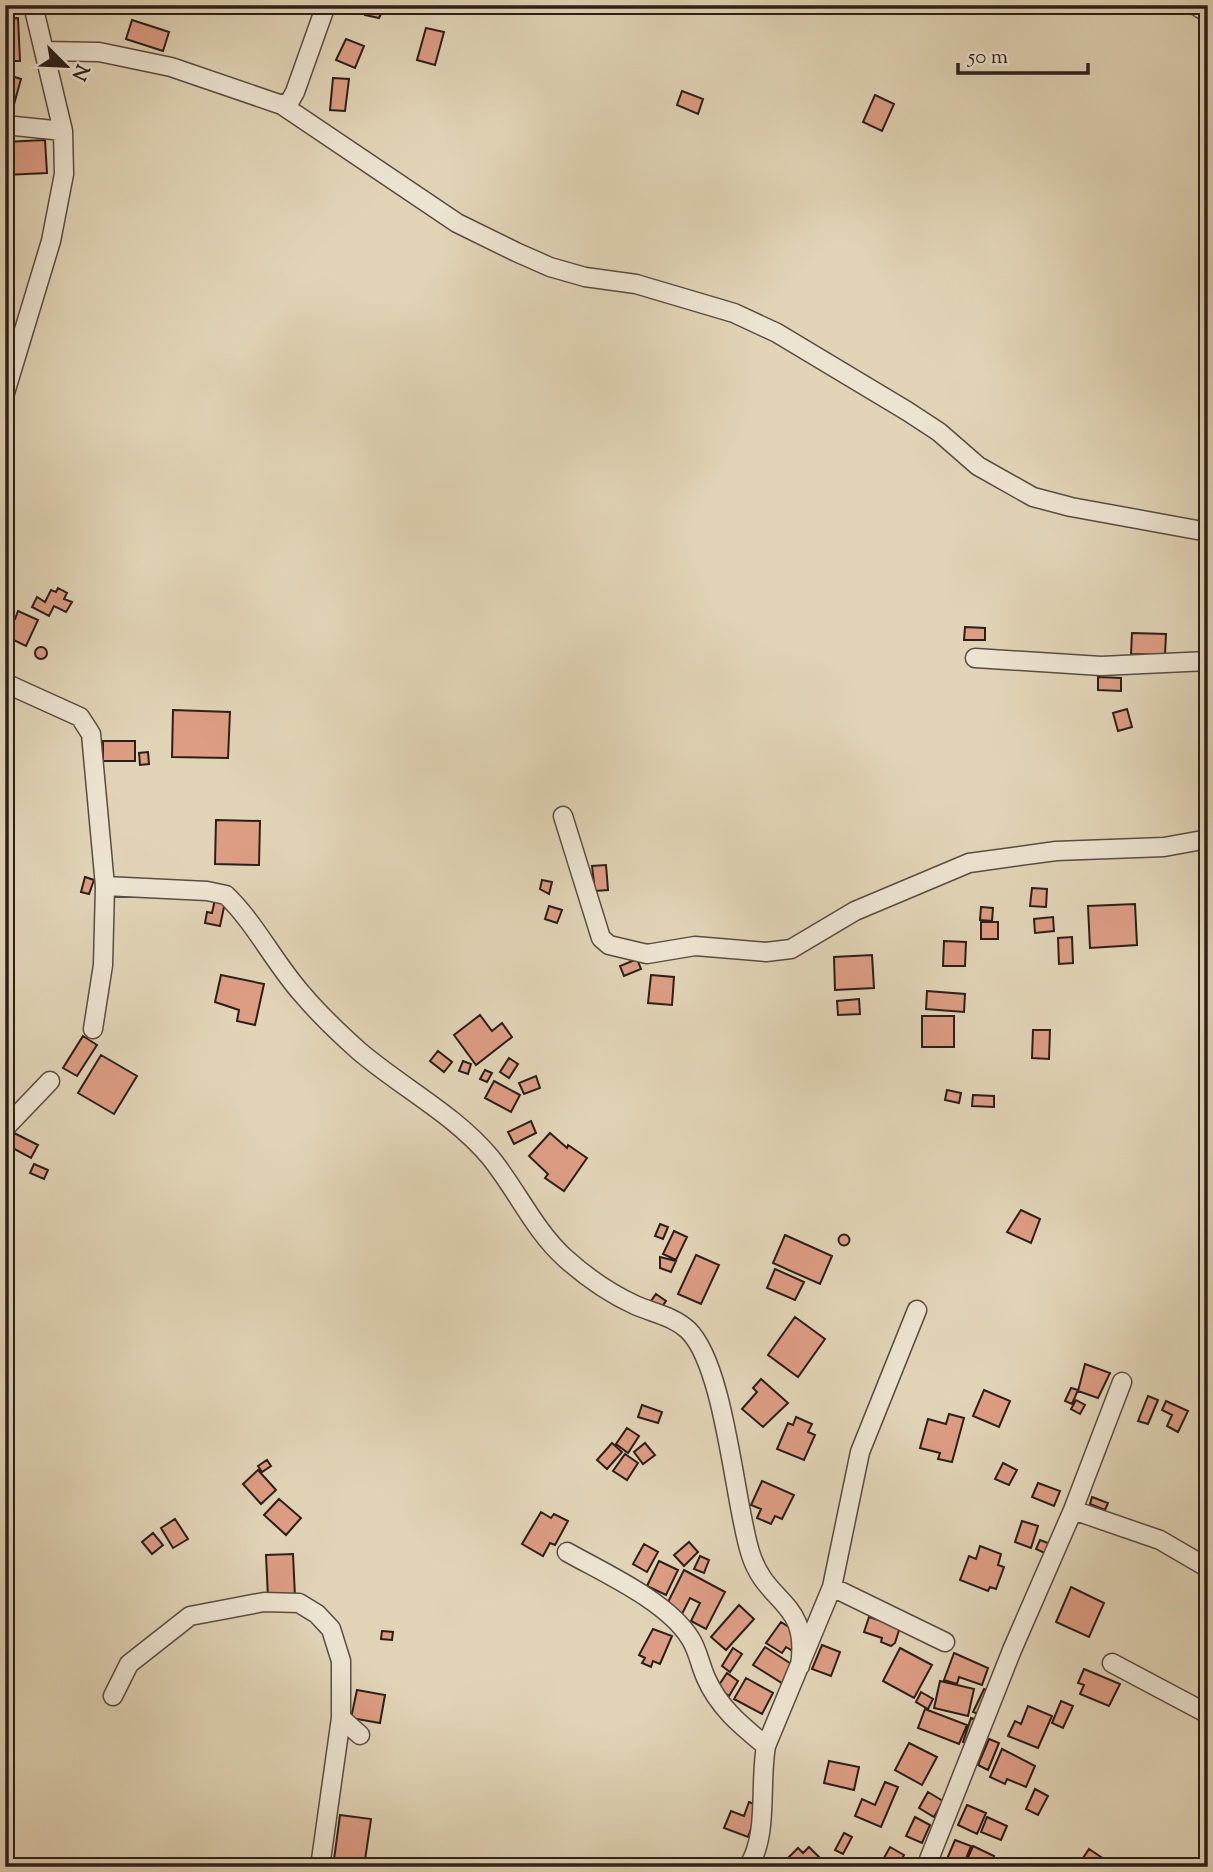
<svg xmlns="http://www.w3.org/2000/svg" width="1213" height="1872" font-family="'Sorts Mill Goudy',serif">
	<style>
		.building { fill: #dd9d83; stroke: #2c1e1a; stroke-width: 2 }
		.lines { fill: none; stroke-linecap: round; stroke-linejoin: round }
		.minor-casing { stroke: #594c41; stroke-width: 21 }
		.minor { stroke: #ece3d0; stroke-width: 18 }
	</style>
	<rect width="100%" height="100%" fill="#e1d4b6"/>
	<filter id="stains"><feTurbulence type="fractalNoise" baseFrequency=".00286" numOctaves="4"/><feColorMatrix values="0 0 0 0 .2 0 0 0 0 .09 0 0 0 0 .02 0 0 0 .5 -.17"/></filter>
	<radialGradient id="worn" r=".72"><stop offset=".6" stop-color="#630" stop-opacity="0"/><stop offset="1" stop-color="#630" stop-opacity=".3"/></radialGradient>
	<path class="building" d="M367 5H385L379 18 365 15Z
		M18 18 20 61H5V19Z
		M132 20 169 32 163 51 126 39Z
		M426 28 444 32 435 65 417 60Z
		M346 39 364 46 355 68 336 60Z
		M5 74 21 79 11 115 5 114Z
		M333 78 349 79 345 111 330 110Z
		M682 91 703 99 698 114 677 105Z
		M875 95 894 104 882 131 863 122Z
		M45 140 47 173 5 175V142Z
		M58 588 67 593 64 599 72 602 66 612 54 606 49 616 32 607 37 597 45 602 51 590 56 592Z
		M18 611 38 620 26 646 5 636 10 617 15 619Z
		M965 627 985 628V640H964Z
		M1132 633 1166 634 1165 655 1131 654Z
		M35 653a6 6 0 1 1 12 0a6 6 0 1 1-12 0Z
		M1098 677 1121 678V691L1098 690Z
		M1127 709 1132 727 1118 731 1113 713Z
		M173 710 230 712 228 758 172 757Z
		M103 741H135V761H103Z
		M148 752 149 764 140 765 139 753Z
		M216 820 260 821 259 865 215 864Z
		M606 865 608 890 595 891 592 866Z
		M85 877 94 880 89 894 81 892Z
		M542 880 552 882 549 894 540 889Z
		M1032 888 1047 889 1046 907 1030 906Z
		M217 890 227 893 220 926 205 923 207 912 212 913Z
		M1135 904 1137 945 1090 948 1088 906Z
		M549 906 562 910 557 923 545 919Z
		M981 907 993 908 992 921 980 920Z
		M1053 917 1054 931 1035 933 1034 919Z
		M981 922H998V939H981Z
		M1072 937 1073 963 1059 964 1058 938Z
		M944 941 966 942 965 966H943Z
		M872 955 874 988 835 990 834 957Z
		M637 959 641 969 624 976 620 966Z
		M221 975 264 984 255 1025 237 1021 239 1010 215 1002Z
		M651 975 674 977 672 1005 648 1003Z
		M927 991 965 994 964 1012 926 1009Z
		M859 999 860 1014 838 1015 837 1001Z
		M480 1015 492 1031 502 1023 512 1037 476 1065 454 1035Z
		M922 1016H954V1047H922Z
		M1033 1030H1050L1049 1059 1032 1058Z
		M83 1036 97 1045 77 1076 63 1068Z
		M438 1051 452 1062 444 1072 430 1061Z
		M101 1055 137 1076 114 1114 78 1093Z
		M509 1058 518 1064 509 1078 500 1072Z
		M463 1061 471 1064 468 1074 459 1071Z
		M485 1070 492 1073 487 1082 480 1079Z
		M536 1076 540 1088 524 1094 519 1083Z
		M494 1081 520 1095 511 1112 485 1098Z
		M947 1090 961 1093 959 1103 945 1100Z
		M973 1095 994 1096V1107L972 1106Z
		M531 1121 536 1133 514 1144 508 1132Z
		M14 1133 38 1145 31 1158 7 1145Z
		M550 1133 567 1148 568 1145 587 1158 564 1191 545 1178 548 1174 529 1156Z
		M34 1164 48 1170 44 1179 30 1173Z
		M1021 1210 1040 1219 1031 1243 1007 1232Z
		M660 1224 668 1227 663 1239 655 1236Z
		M674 1231 687 1237 676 1260 663 1254Z
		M838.5 1240a5.5 5.5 0 1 1 11 0a5.5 5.5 0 1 1-11 0Z
		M785 1235 832 1256 820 1284 773 1263Z
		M696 1255 719 1265 701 1304 678 1294Z
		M660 1257 676 1261 671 1272 660 1268Z
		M775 1269 804 1282 795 1300 767 1288Z
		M656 1294 666 1301 661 1308 651 1301Z
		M795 1317 825 1339 798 1377 768 1355Z
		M1085 1364 1110 1373 1098 1398 1078 1391Z
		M761 1379 788 1403 763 1427 742 1409 757 1392 753 1388Z
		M1071 1388 1078 1390 1072 1404 1065 1401Z
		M984 1390 1010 1401 999 1427 973 1416Z
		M1148 1396 1158 1400 1148 1424 1138 1421Z
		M1076 1400 1085 1405 1080 1414 1071 1409Z
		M1166 1401 1188 1411 1178 1432 1167 1426 1172 1415 1162 1410Z
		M642 1405 662 1412 658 1423 638 1417Z
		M949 1414 964 1418 952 1462 938 1459 940 1453 920 1448 928 1419 946 1424Z
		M796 1417 812 1424 808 1432 815 1435 804 1460 777 1449 788 1423 793 1425Z
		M627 1428 639 1436 628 1453 616 1444Z
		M612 1443 622 1452 607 1469 597 1460Z
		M645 1443 655 1455 643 1464 634 1452Z
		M625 1454 638 1463 627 1480 613 1471Z
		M267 1460 271 1466 262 1472 258 1466Z
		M1003 1463 1017 1470 1009 1485 995 1479Z
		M258 1470 276 1490 261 1504 243 1484Z
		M762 1481 794 1495 782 1519 775 1516 771 1524 757 1518 761 1509 751 1505Z
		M1038 1483 1060 1491 1054 1506 1032 1497Z
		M1092 1497 1108 1503 1105 1510 1090 1504Z
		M279 1499 301 1518 286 1535 264 1515Z
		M541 1512 551 1518 554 1514 568 1521 555 1545 550 1543 543 1556 522 1544Z
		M175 1519 188 1539 173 1548 161 1528Z
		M1022 1521 1038 1526 1031 1548 1015 1542Z
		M153 1533 163 1545 152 1554 142 1542Z
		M1040 1540 1053 1545 1049 1555 1036 1549Z
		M689 1542 698 1552 684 1566 674 1555Z
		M644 1544 658 1552 647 1572 633 1564Z
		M980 1546 1001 1554 998 1565 1004 1567 996 1589 990 1587 988 1591 960 1580 969 1556 976 1559Z
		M293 1554 295 1597 268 1598 266 1555Z
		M700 1556 709 1560 704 1573 694 1569Z
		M659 1561 678 1570 666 1595 647 1586Z
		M684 1570 725 1592 706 1629 691 1621 700 1603 690 1598 681 1616 665 1608Z
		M1071 1587 1104 1603 1089 1637 1056 1622Z
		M739 1605 754 1619 726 1650 711 1637Z
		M869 1617 900 1627 895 1643 891 1646 881 1642 882 1638 864 1632Z
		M781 1622 801 1635 791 1650 786 1647 782 1653 766 1643Z
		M653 1629 672 1636 660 1664 653 1661 651 1667 642 1663 645 1658 639 1655Z
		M382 1631 393 1632 392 1640 381 1639Z
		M822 1645 840 1652 831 1676 812 1669Z
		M765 1647 796 1667 785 1685 753 1665Z
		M733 1648 742 1654 730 1672 722 1666Z
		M900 1648 932 1665 914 1698 883 1681Z
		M954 1653 988 1668 982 1685 959 1677 957 1684 944 1680Z
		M1084 1669 1120 1684 1109 1706 1080 1694 1084 1685 1078 1683Z
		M727 1673 738 1681 729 1696 717 1688Z
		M746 1678 773 1693 762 1714 734 1699Z
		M940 1681 974 1689 968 1716 934 1708Z
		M984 1689 993 1692 983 1716 973 1712Z
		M357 1690 385 1695 380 1723 351 1718Z
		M921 1692 933 1699 928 1709 916 1702Z
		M1061 1701 1073 1706 1063 1728 1052 1723Z
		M1028 1706 1052 1716 1038 1748 1008 1736 1015 1721 1021 1724Z
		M925 1709 967 1725 959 1744 918 1728Z
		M971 1718 981 1721 974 1746 963 1742Z
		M989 1739 999 1743 988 1770 978 1765Z
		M909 1743 937 1757 922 1785 895 1770Z
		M1002 1749 1035 1766 1026 1787 1007 1779 1005 1784 990 1777Z
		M829 1761 859 1767 854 1790 824 1783Z
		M885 1782 898 1787 881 1827 855 1816 862 1799 875 1805Z
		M1035 1789 1048 1796 1038 1815 1026 1809Z
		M928 1792 943 1801 934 1817 919 1808Z
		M749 1802 759 1806 748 1837 724 1828 731 1811 744 1816Z
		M967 1805 986 1813 977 1834 958 1825Z
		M340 1815 371 1819 364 1867H333Z
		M915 1817 930 1825 922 1843 906 1836Z
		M987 1817 1007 1826 1001 1840 981 1832Z
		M844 1833 852 1837 843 1854 835 1850Z
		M955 1840 971 1846 963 1866 947 1859Z
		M973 1846 994 1856 989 1867H964Z
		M809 1847 829 1867H790L795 1862 789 1857 798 1848 803 1853Z
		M890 1847 904 1855 897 1867H879Z
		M1089 1849 1107 1861 1103 1867 1083 1858Z"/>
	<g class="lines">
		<g class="minor-casing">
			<path id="minor" d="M1195 5 1208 13
				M44 51 99 52 171 67 282 105 290 101 295 92 326 5
				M282 105 457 223 516 252 550 267 585 277 636 284 734 313 777 333 907 411 939 432 978 466 1033 497 1071 507 1208 532
				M5 125 63 131
				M5 393 51 241 64 174 63 131 33 5
				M975 658 1101 666 1208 661
				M5 683 80 717 91 734 105 886 103 965 93 1029
				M563 816 601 938 609 945 647 954 695 946 766 952 791 949 855 911 969 863 1056 851 1164 847 1208 839
				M105 886 207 891 226 895C256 924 275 964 303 995 320 1015 340 1034 359 1051 401 1087 454 1114 490 1157 517 1190 534 1230 565 1258 585 1276 611 1294 635 1305 653 1313 673 1316 688 1330 725 1366 734 1500 750 1552 766 1606 810 1599 800 1666
				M5 1128 50 1081
				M1073 1510 1160 1540 1208 1568
				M567 1552C604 1573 667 1601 690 1638 698 1650 700 1665 706 1678 719 1708 742 1726 766 1746
				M832 1587 945 1642
				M1112 1663 1208 1714
				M113 1696 129 1664 190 1616 264 1602 299 1603 317 1614 331 1629 341 1661V1718L320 1867
				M341 1718 360 1735
				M748 1867C769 1835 759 1785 766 1746L832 1587 860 1452 917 1310
				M926 1867 1012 1650 1073 1510 1122 1382"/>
		</g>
		<use href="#minor" class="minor"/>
	</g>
	<rect width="1213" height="1872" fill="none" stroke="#e1d4b6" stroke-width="28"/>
	<rect x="7" y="7" width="1199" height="1858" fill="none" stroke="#2c1e1a" stroke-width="3.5"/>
	<rect x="14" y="14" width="1185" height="1844" fill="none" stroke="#2c1e1a" stroke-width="2"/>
	<g transform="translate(66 66) rotate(114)" stroke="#ece3d0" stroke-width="5" paint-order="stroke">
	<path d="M0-5L12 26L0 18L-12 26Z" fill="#2c1e1a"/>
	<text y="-10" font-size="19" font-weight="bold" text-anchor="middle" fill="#2c1e1a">N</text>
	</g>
	<path d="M958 63v10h130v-10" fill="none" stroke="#2c1e1a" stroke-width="3.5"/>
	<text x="968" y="63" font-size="21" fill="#2c1e1a" stroke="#ece3d0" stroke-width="5" paint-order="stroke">50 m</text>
	<rect width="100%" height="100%" filter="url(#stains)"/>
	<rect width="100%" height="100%" fill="url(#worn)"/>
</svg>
